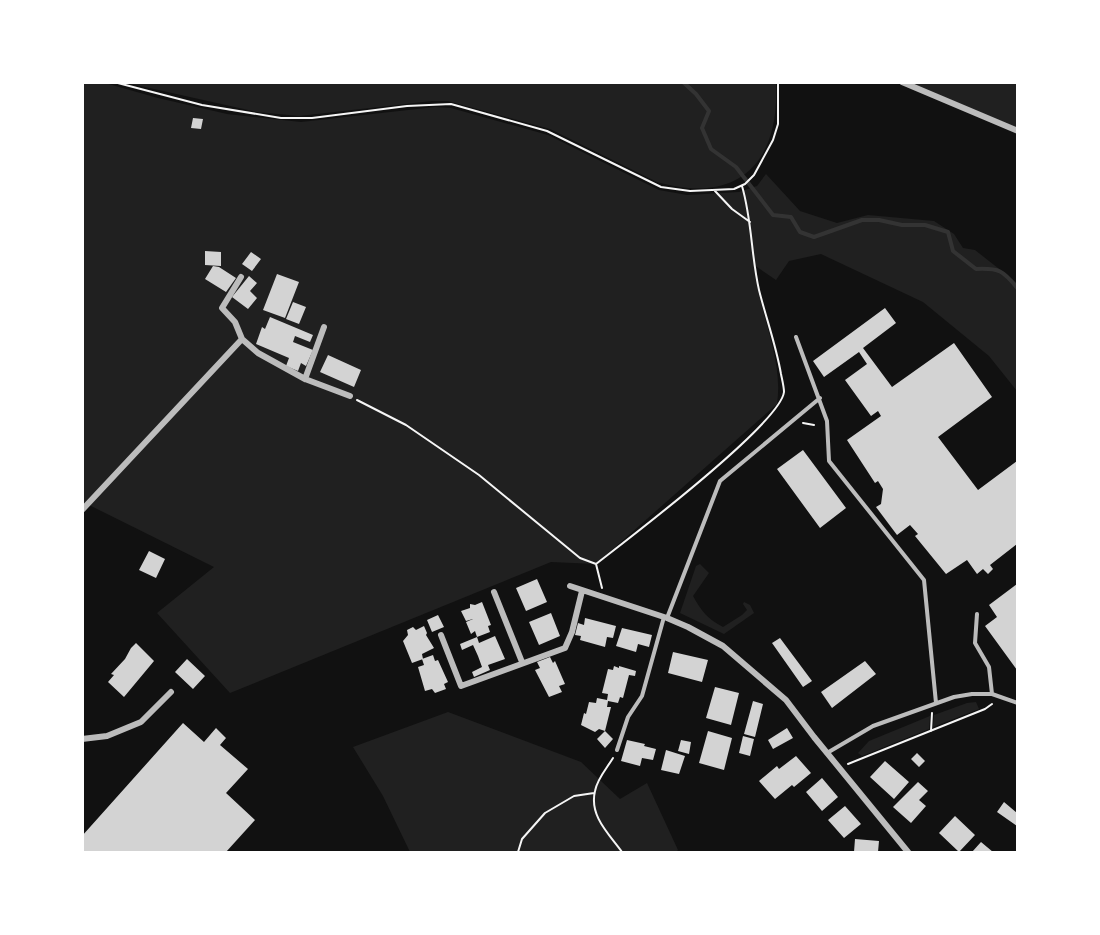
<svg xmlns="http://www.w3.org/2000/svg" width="1100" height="935" font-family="'Titillium Web',sans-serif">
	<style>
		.green { fill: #202020 }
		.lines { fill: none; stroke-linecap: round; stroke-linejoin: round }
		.stream { stroke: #333; stroke-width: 4 }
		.building { fill: #d3d3d3 }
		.path { stroke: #f5f5f5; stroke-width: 2 }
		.service { stroke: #bcbcbc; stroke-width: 4 }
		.minor { stroke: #bcbcbc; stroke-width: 6 }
	</style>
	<rect width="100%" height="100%" fill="#111"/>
	<path class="green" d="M83 83H105L158 98 227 114 301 122 435 107 451 108 548 135 659 190 687 195 739 192 757 186 766 174 800 211 837 223 868 215 934 221 954 234 963 248 975 250 1017 283V391L989 356 923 302 821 254 789 261 776 280 754 265C758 311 784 358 777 404L596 564 551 562 230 693 157 613 214 567 83 502Z
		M776 83C780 163 738 205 657 182L550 129 448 101H432L299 116 257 112 127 83Z
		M912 83H1017V128Z
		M700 564 709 573 693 596C701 611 708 619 723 627L742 615 747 610 743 604 744 602 750 605 754 613 724 634 680 613 696 566Z
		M976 702 979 709 933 727 934 715 967 703Z
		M448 712 581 762 620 799 647 783 678 850 676 852H410L383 796 353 747Z
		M930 716 929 729 862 756 858 753 869 741Z"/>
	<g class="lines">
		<path class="stream" d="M683 82 696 94 709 111 702 128 711 149 736 167 773 215 791 217 800 232 814 237 862 220H879L902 225H925L948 232 953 251 976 269C999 268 1003 270 1018 289"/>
	</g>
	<path class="building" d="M193 118 203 119 201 129 191 128Z
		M205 251 221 252V266L205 265Z
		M251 252 261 259 252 271 242 264Z
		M213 266 219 267 236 278 226 292 205 279Z
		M277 274 299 282 285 318 263 310Z
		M249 276 257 283 250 291 257 298 248 309 232 297Z
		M293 302 306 307 299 324 286 319Z
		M885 308 896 323 863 348 892 387 954 343 992 397 938 437 978 490 1017 461V544L990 565 993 569 988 574 983 569 977 574 967 560 946 574 915 536 918 534 910 525 897 535 876 507 881 504 883 489 878 481 875 483 847 440 881 416 878 411 871 416 845 380 867 364 859 352 824 377 813 361Z
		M270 317 313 335 310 342 295 336 293 342 313 350 306 366 301 363 298 371 286 366 289 358 256 344 262 327 265 329Z
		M328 355 361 370 354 387 320 372Z
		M803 450 846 508 820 528 777 469Z
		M149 551 165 559 156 578 139 570Z
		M537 579 547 602 526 611 516 588Z
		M1017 584V670L985 626 997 617 989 605Z
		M482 602 491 625 488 626 490 632 477 637 475 631 471 634 466 622 473 619 466 621 461 611 470 608V604L475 605Z
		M551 613 560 636 539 645 529 622Z
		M438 615 444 627 432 632 427 620Z
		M585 618 616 626 613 638 607 637 605 647 580 640 581 636 575 635 578 623 584 625Z
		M424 626 427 633 426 635 434 648 422 654 423 659 412 663 403 641 408 635 407 630 413 627 416 630Z
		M622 628 652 635 649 647 638 644 636 652 616 646Z
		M495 636 505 659 488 665 490 670 474 677 472 672 482 667 478 656 473 645 462 650 460 644 477 637 479 643Z
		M780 638 812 681 803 687 772 643Z
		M136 643 154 661 124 697 108 682 114 675 111 674 125 659 131 648Z
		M673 652 708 660 702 682 668 673Z
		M433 655 435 661 438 660 448 682 444 684 446 689 435 693 432 689 425 691 418 667 424 665 422 659Z
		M550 657 553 663 555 661 565 684 559 686 562 692 549 697 535 670 540 668 537 662Z
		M187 659 205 676 193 689 175 672Z
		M865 661 876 674 832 708 821 692Z
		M614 666 619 668V666L636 671 635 676 629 675 623 698 620 697 618 703 608 701 607 707H611L605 731 599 729 595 732 581 725 584 713 586 714 589 702 596 703 597 698 607 700 608 694 602 693 608 669 613 670Z
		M715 687 739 693 731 725 706 718Z
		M753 701 763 704 755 737 744 734Z
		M183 723 204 742 216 728 226 738 220 745 248 769 226 793 255 820 226 852H82V836Z
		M787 728 793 738 773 749 768 740Z
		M605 731 613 739 605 748 597 739Z
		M708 731 732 738 724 770 699 763Z
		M743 736 754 739 750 756 739 753Z
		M627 740 645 744 644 746 656 749 653 760 642 758 640 766 621 761Z
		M681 740 691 742 689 754 678 751Z
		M666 750 685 756 679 774 661 770Z
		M917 753 925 761 919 767 911 759Z
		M796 756 811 773 794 787 792 785 775 799 759 781 777 766 779 769Z
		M885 761 909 782 894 799 870 777Z
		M822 778 838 797 822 811 806 792Z
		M918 782 928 791 919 800 926 806 911 823 893 807Z
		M1004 802 1017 813V826L997 812Z
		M845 806 861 824 844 838 828 820Z
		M955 816 975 835 959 852 939 833Z
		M855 839 879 841 878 852H854Z
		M981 842 993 852H972Z"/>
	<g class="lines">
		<path class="path" d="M114 82 202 105 281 118H312L407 106 451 104 547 131 661 187 690 191 734 189 745 184 754 175 773 140 778 124V82
			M715 191 732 209 750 222
			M357 400 406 425 479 475 580 558 596 564
			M803 423 814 425
			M602 588 596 564C628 539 780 424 784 392 784 387 782 379 781 374 776 345 766 318 759 290 751 255 752 220 742 186
			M931 731 932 713
			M613 758C607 768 597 779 595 791 589 816 609 834 622 852
			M848 764 985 709 992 704
			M518 852 522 839 545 813 574 796 594 793"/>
		<path class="service" d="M796 337 827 421 829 461 924 580 936 703
			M977 614 975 643 989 667 992 694
			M667 618 720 481 820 398
			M617 750 628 717 642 696 664 617
			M827 753 873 726 954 697 972 694H992L1018 703"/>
		<path class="minor" d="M902 82 1018 131
			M241 277 222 308 235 322 242 339
			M305 379 350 396
			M82 510 242 339 258 353 305 379 324 327
			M570 586 667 618 688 627 723 646 786 700 814 737 908 852
			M494 592 522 662
			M441 635 461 686 565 648 572 632 582 591
			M82 739 107 736 141 722 171 692"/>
	</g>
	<rect width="1100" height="935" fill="none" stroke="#ffffff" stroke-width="168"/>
</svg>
